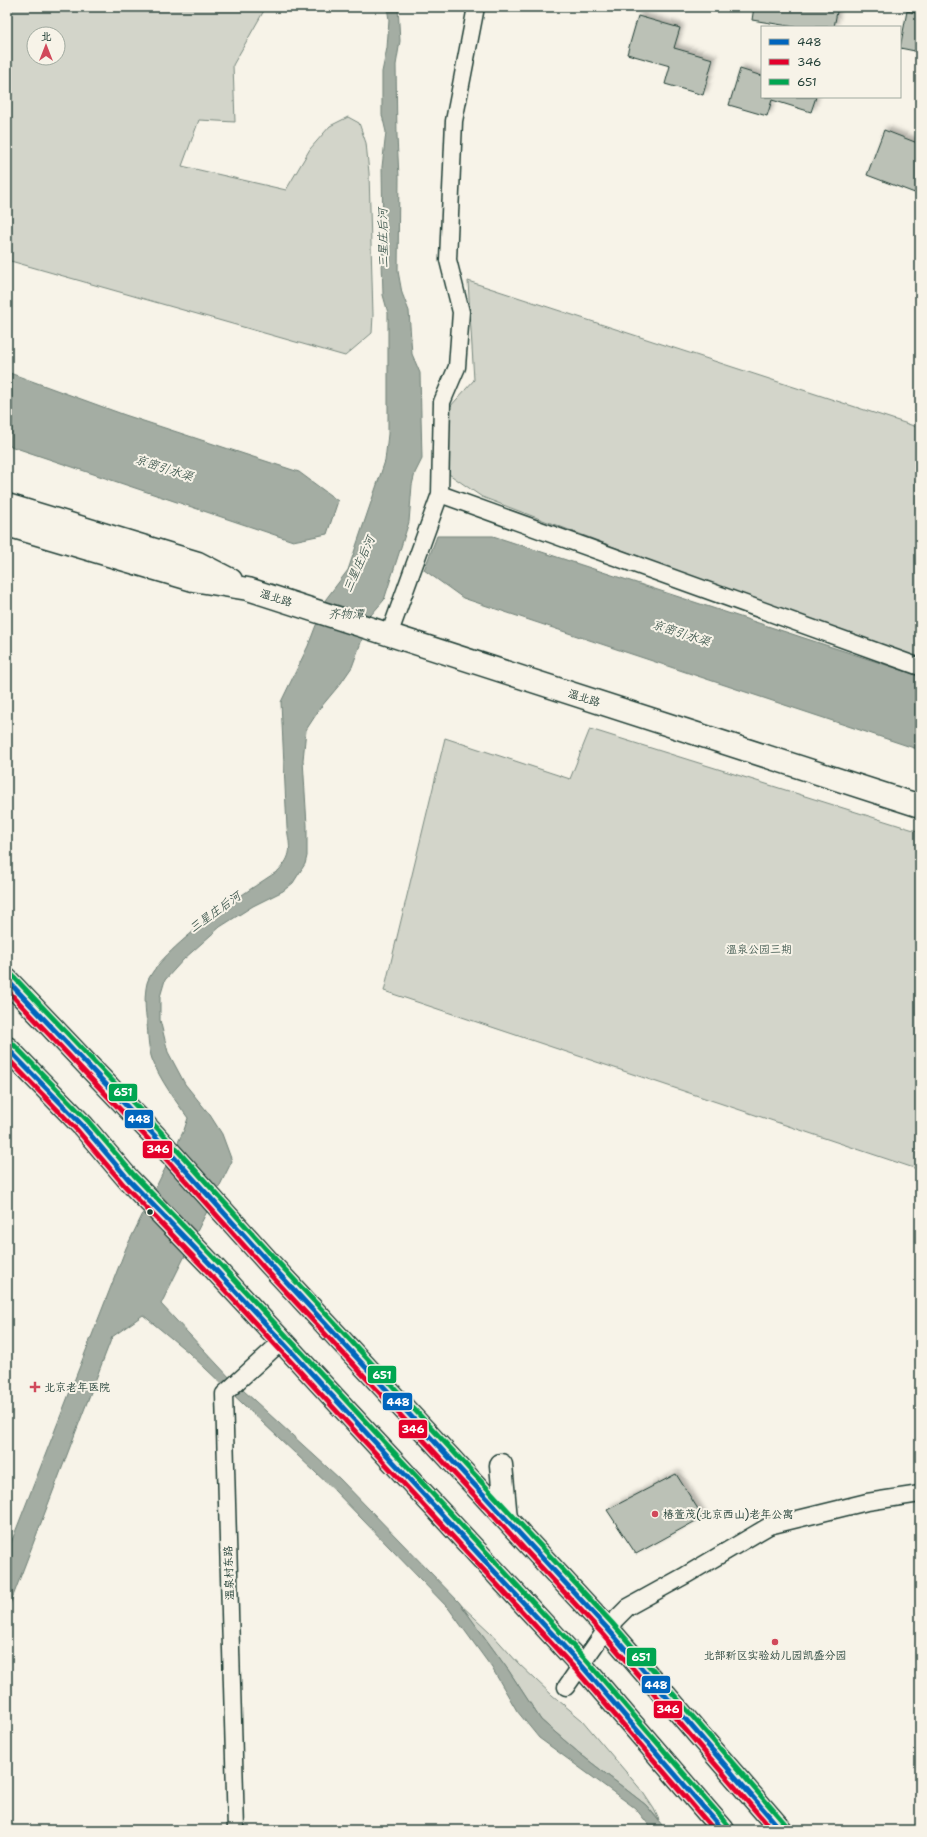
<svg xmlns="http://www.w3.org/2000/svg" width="927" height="1837" font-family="'Shantell Sans','LXGW WenKai TC',sans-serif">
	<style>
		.green { fill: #d3d5ca; stroke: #79897f; fill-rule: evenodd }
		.water { fill: #a4ada3; stroke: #6f8077 }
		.building { fill: #bbc1b6; stroke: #1f3d34; filter: url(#shadow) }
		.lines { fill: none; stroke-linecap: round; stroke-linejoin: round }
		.minor-casing { stroke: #1f3d34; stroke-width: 19 }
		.secondary-casing { stroke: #1f3d34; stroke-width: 25 }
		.minor { stroke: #f7f3e8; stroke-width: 16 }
		.secondary { stroke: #f7f3e8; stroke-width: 22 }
		.bus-1-casing { stroke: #f7f3e8; stroke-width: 8 }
		.bus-2-casing { stroke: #f7f3e8; stroke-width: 8 }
		.bus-3-casing { stroke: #f7f3e8; stroke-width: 8 }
		.bus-1 { stroke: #0065bd; stroke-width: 5 }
		.bus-2 { stroke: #e4002b; stroke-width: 5 }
		.bus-3 { stroke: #00a651; stroke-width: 5 }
		.bus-dot { fill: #1f3d34; stroke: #f7f3e8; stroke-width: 1.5 }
		.poi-dot { fill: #d1495b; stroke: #f7f3e8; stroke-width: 1.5 }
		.labels { text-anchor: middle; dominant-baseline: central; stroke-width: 4; stroke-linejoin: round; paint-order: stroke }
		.street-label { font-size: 11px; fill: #1f3d34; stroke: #f7f3e8 }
		.park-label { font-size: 11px; fill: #435b52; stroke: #f7f3e8 }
		.poi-label { font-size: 11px; fill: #1f3d34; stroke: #f7f3e8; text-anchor: start }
		.water-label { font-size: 12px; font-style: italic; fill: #405950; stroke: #f7f3e8 }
		.line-badge { stroke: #f7f3e8; stroke-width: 1.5 }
		.badge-label { font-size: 11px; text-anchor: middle; font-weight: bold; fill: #fff }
	</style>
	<defs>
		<filter id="shadow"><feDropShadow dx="3.5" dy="-3.5" stdDeviation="2" flood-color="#0004"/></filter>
	</defs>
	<rect width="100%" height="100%" fill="#f7f3e8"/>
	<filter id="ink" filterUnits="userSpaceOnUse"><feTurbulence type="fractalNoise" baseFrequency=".025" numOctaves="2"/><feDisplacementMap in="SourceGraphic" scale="8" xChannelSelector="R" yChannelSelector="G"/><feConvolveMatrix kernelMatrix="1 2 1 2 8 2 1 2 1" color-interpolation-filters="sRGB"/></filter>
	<g filter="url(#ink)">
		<path class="green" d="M7 7H266L233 65 235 122 199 120 182 166 286 190 310 149 330 126 348 117 359 123 366 143 369 173 373 315 372 333 345 356 7 260ZM34 34H58V58H34Z
			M468 281 920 428V663L482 497 446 472 449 408 474 380Z
			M590 729 920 832V1170L384 991 445 738 570 779Z
			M459 1603 491 1633 519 1664 552 1695 582 1720 642 1791 654 1809 659 1820 646 1805 579 1753 541 1720 509 1671Z"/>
		<path class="water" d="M387 7H398L400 41 396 65 397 136 399 177 398 271 402 293 409 311 412 354 420 373 422 459 415 473 412 485 409 522 384 600 371 615 352 667 341 683 321 707 306 730 303 760 307 825V856L305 864 293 883 283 891 253 906 220 927 184 959 165 980 160 997V1020L168 1052 185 1084 210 1115 222 1134 232 1161 161 1304 231 1379 340 1479 459 1602 509 1671 541 1720 579 1753 646 1805 666 1830H653L635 1808 539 1738 517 1711 492 1668 449 1609 333 1489 188 1352 143 1315 112 1337 7 1612V1553L126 1248 184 1130 188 1118C175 1100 160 1080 152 1059 148 1048 148 1034 147 1023 145 1010 144 996 147 983 157 951 248 890 278 871 293 855 290 849 287 828L281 702 308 646 326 599 348 570 385 461 388 434V313L383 295 382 260 383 234 382 167 386 132 382 115V72L387 48 389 20Z
			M7 372 125 415 299 472 338 501 327 534 293 541 7 445Z
			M437 536H493L920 676V750L463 598 424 570Z"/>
		<path class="building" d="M754 7H838L834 27H795L752 20Z
			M907 11 920 14V52L900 48Z
			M638 16 680 28 674 48 713 59 703 95 665 84 670 66 627 54Z
			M740 69 762 76V97H816L811 112 772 100 767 116 729 105Z
			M884 130 920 144V195L867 175Z
			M676 1474 703 1517 636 1554 607 1510Z"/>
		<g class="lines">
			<g class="minor-casing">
				<path id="minor" d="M440 494 920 667
					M389 635 440 494 442 402 457 367 461 312 448 260 454 121 476 7
					M566 1687 607 1628 628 1607 686 1575 769 1526 867 1502 920 1494
					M236 1830 224 1394 282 1341"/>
			</g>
			<g class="secondary-casing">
				<path id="secondary" d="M7 505 198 563 231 580
					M7 525 193 580 248 589 920 806
					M7 980 154 1135 271 1265 607 1628 781 1830
					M7 1048 83 1126 129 1180 213 1267 582 1666 723 1830
					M501 1465 506 1519"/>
			</g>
			<use href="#minor" class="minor"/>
			<use href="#secondary" class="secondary"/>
			<g class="bus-1-casing">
				<path id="bus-1" d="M7 980 154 1135 271 1265 607 1628 781 1830
					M7 1048 83 1126 129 1180 213 1267 582 1666 723 1830"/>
			</g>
			<g class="bus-2-casing">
				<path id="bus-2" d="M7 990 149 1140 266 1270 602 1633 772 1830
					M7 1058 78 1131 124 1185 208 1272 577 1671 714 1830"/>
			</g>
			<g class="bus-3-casing">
				<path id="bus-3" d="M12 975 159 1130 276 1260 612 1623 786 1825
					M12 1043 88 1121 134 1175 218 1262 587 1661 728 1825"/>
			</g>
			<use href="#bus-1" class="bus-1"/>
			<use href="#bus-2" class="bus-2"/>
			<use href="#bus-3" class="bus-3"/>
		</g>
	</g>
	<circle class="bus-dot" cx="150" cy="1212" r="3.5"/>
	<g class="poi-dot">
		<path d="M33 1381h4v4h4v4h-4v4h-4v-4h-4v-4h4z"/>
		<circle cx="655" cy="1514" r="4"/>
		<circle cx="775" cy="1642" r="4"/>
	</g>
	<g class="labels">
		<g class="street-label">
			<text transform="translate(276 598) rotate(18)">温北路</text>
			<text transform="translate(584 698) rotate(18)">温北路</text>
			<text transform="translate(229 1573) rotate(-92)">温泉村东路</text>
		</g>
		<g class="park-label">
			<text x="759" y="949">温泉公园三期</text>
		</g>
		<g class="poi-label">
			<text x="44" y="1387">北京老年医院</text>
			<text x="663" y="1514">椿萱茂(北京西山)老年公寓</text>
			<text x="775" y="1655" text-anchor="middle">北部新区实验幼儿园凯盛分园</text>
		</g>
		<g class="water-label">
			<text transform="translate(383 238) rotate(-91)">三星庄后河</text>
			<text transform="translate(164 468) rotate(18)">京密引水渠</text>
			<text transform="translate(359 564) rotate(-66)">三星庄后河</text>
			<text x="346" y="614">齐物潭</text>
			<text transform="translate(681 633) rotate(18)">京密引水渠</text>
			<text transform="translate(215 912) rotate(-36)">三星庄后河</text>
		</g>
	</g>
	<g class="line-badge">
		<rect x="108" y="1083" width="30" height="19" rx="4" fill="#00a651"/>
		<rect x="124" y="1109" width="30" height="20" rx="4" fill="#0065bd"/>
		<rect x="142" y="1140" width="31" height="19" rx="4" fill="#e4002b"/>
		<rect x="367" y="1365" width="30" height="19" rx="4" fill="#00a651"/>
		<rect x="382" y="1392" width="31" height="19" rx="4" fill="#0065bd"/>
		<rect x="398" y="1419" width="30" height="20" rx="4" fill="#e4002b"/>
		<rect x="626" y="1647" width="31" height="20" rx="4" fill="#00a651"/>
		<rect x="641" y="1675" width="30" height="19" rx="4" fill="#0065bd"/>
		<rect x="653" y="1700" width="30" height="19" rx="4" fill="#e4002b"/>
	</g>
	<g class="badge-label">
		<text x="123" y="1096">651</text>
		<text x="139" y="1123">448</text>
		<text x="158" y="1153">346</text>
		<text x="382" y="1379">651</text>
		<text x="398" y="1406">448</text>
		<text x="413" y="1433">346</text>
		<text x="641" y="1661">651</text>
		<text x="656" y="1689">448</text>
		<text x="668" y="1713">346</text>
	</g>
	<rect width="927" height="1837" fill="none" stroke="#f7f3e8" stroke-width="24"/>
	<rect x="12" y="12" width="903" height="1813" fill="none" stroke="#1f3d34" stroke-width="1.5" filter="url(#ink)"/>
	<rect x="761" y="26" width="140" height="72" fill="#f7f3e8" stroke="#a1aaa0"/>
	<rect x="769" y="39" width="20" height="6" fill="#0065bd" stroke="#a1aaa0"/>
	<text x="797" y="46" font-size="12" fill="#1f3d34">448</text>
	<rect x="769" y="59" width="20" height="6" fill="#e4002b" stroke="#a1aaa0"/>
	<text x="797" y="66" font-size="12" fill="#1f3d34">346</text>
	<rect x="769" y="79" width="20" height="6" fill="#00a651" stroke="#a1aaa0"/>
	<text x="797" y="86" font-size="12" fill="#1f3d34">651</text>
	<g transform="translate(46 46)"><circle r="19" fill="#f7f3e8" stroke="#a1aaa0"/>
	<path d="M0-3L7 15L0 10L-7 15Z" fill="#d1495b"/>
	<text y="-6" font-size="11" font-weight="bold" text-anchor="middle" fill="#1f3d34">北</text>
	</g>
</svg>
